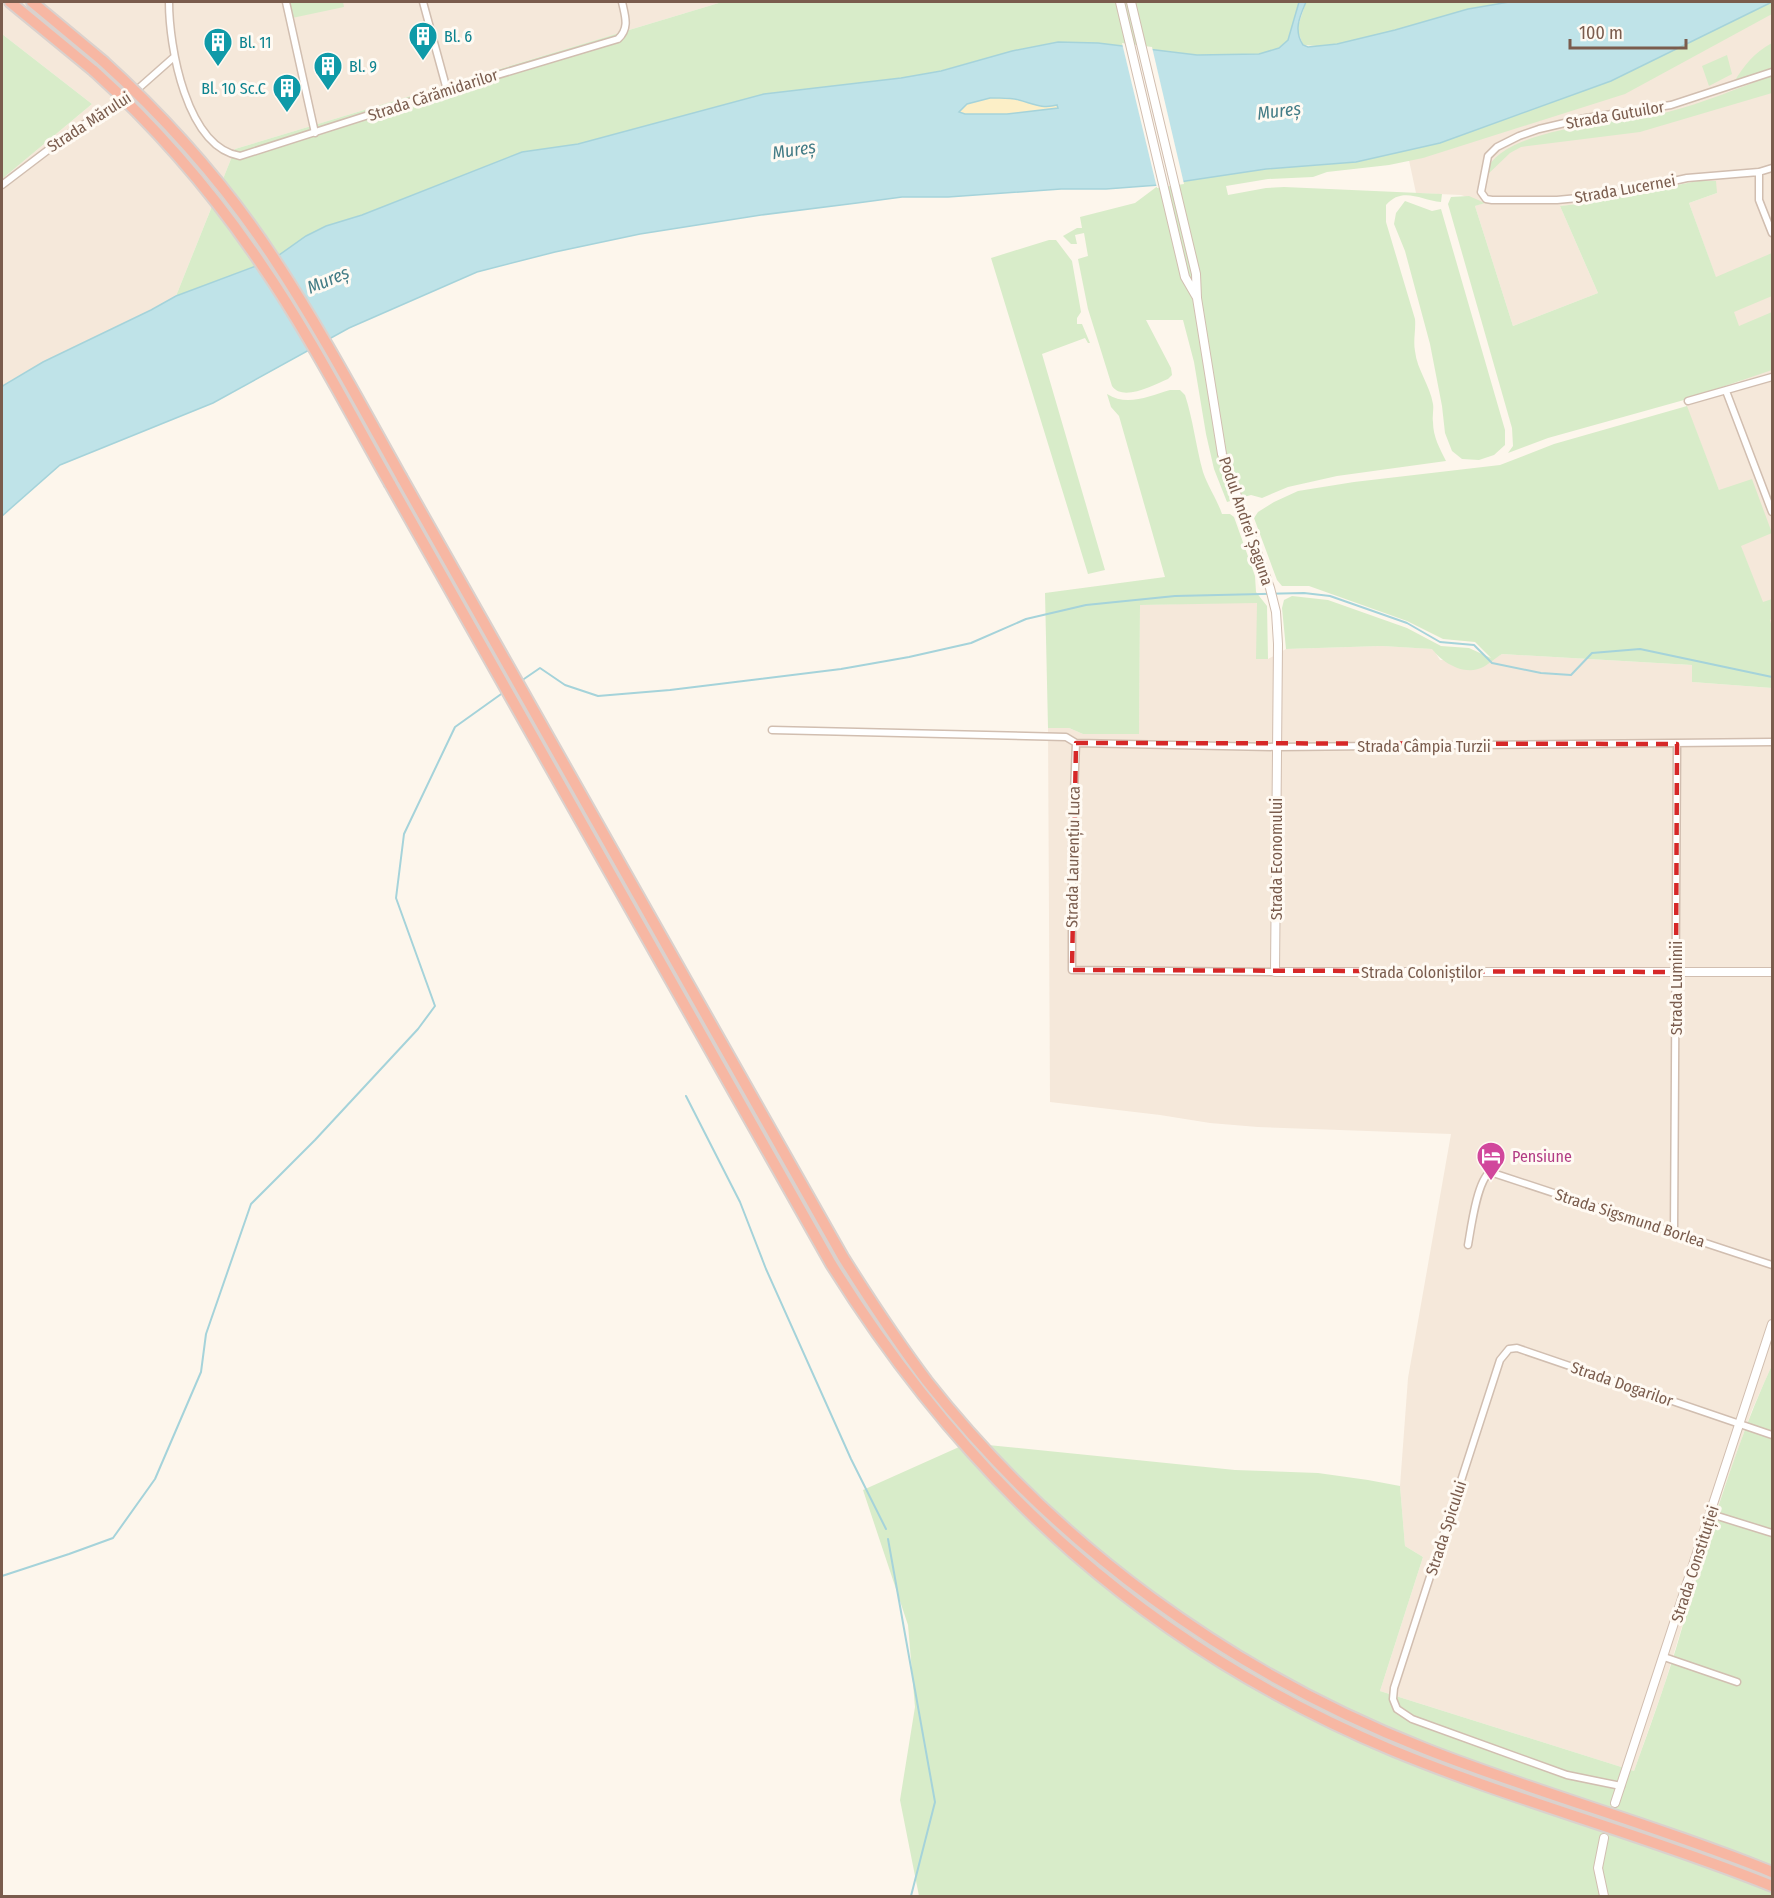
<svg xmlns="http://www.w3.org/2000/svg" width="1774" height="1898" font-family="'Fira Sans Condensed',sans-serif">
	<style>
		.residential { fill: #f5e8da }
		.green { fill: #d8ecc9 }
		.sand { fill: #fcefc7 }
		.water { fill: #bfe3e8; stroke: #a5d3da; stroke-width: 1.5; fill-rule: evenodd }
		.pier { fill: #fdf6ec }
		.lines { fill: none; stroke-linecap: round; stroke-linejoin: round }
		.stream { stroke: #a5d3da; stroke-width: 2 }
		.minor-casing { stroke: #d1beb0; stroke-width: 9 }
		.tertiary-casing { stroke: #d1beb0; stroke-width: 10 }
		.motorway-casing { stroke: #dad1cd; stroke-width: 14 }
		.minor { stroke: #fff; stroke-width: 6 }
		.tertiary { stroke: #fff; stroke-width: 8 }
		.motorway { stroke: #f7b7a3; stroke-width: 10 }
		.motorway-bridge-casing { stroke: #dad1cd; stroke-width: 14; stroke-linecap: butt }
		.motorway-bridge { stroke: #f7b7a3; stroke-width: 10 }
		.marked { fill: none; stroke: #d62828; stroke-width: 4.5; stroke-dasharray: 12 8; stroke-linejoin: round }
		.labels { text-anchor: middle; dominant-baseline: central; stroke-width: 6; stroke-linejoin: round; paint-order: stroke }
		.culture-label { font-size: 16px; fill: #0d838f; stroke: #fffaf3; text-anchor: start }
		.street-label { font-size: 16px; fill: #7a5c4d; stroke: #fffaf3 }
		.hotel-label { font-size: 16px; fill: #b23c85; stroke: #fffaf3; text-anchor: start }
		.water-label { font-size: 18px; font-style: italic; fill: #437c86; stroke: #fffaf3 }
	</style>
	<rect width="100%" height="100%" fill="#fdf6ec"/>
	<path class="residential" d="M2 2H722L235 149 176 296 151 310 43 362 2 387V179L92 104 2 34Z
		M1772 2V627L1684 400 1741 381 1716 278 1689 203 1717 193 1697 181 1595 202 1560 206 1598 293 1513 326 1475 206 1484 203 1461 195 1416 193 1407 151 1440 143 1611 81Z
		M1257 602V659H1268L1286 649 1382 646 1433 649 1440 660 1493 659 1502 654 1692 665V682L1772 688V1365L1752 1410 1723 1491 1664 1686 1634 1771 1380 1691 1423 1557 1405 1546 1400 1486 1408 1378 1451 1134 1258 1127 1210 1123 1160 1115 1050 1102 1048 728H1069L1083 734H1139L1140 605Z"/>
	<path class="green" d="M289 2H343L344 7 292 18Z
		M722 2H1299L1288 40 1279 48 1259 54 1197 55 1098 43 1057 42 1012 51 940 71 901 78 764 94 578 144 522 152 362 215 326 226 272 260 176 296 235 149Z
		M1306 2H1509L1468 9 1395 30 1337 44 1317 46 1303 45 1297 29Z
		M1772 2V14L1625 94 1423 158 1389 165 1327 172 1313 177 1268 179 1226 186 1228 195 1266 188 1284 187 1442 194 1441 202C1421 200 1402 186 1386 205V222L1415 319C1416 330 1413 341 1415 351 1417 370 1430 385 1433 404 1434 410 1432 416 1433 422 1433 437 1440 449 1446 461L1337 476 1288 487 1262 498 1251 495 1227 502 1214 469 1206 434 1194 362 1183 320H1146L1171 368 1172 375 1168 379C1153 385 1123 402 1112 386L1088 309 1078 259 1088 256 1084 233 1075 235 1077 244H1071L1063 236 1077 228H1082L1080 217 1135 203 1159 185 1266 169 1356 162 1440 143 1611 81Z
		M2 34 92 104 2 179Z
		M1772 43V69L1734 82C1745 64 1754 53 1772 43Z
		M1727 55 1732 74 1709 86 1702 66Z
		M1772 76V93L1640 132 1521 147 1510 153 1485 177C1492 126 1628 123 1668 112 1704 103 1737 88 1772 76Z
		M1697 181H1716L1717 193 1689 203 1716 277 1772 253V296L1734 312 1739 326 1772 312V370L1684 400 1548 438 1508 453 1513 446 1512 428 1448 204 1451 197 1469 196 1485 203 1475 206 1513 326 1598 293 1560 206 1595 202Z
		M1405 201 1432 211 1441 209 1505 430V445L1494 455 1479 460 1462 459 1452 451 1445 433 1442 406 1430 344 1405 251 1394 224 1396 213Z
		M1049 240H1056L1072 261 1081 312 1077 318V324H1082L1090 343H1088L1085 338 1042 354 1105 570 1088 574 991 258Z
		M1170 390H1180L1185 395C1193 419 1196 447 1203 472 1208 487 1217 499 1222 514H1230L1234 517 1255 576 1256 592 1267 606 1268 659H1256L1257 603 1140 605 1139 734H1083L1069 728H1048L1045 593 1165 577 1119 416 1111 407 1107 394C1127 407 1149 396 1170 390Z
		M1687 406 1719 490 1752 479 1772 533 1741 546 1763 602 1772 599V619L1770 620 1772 627V688L1692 682V665L1502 654C1495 658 1486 667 1478 669 1461 674 1442 662 1432 649L1382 646 1286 649 1282 608 1284 600 1292 596 1328 600 1407 628 1441 646 1469 648 1491 658 1475 642 1443 639 1407 621 1309 586H1282L1277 580 1254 518 1258 512 1274 502 1298 491 1354 482 1500 465 1554 444Z
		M1772 1365V1896H919L900 1800 915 1707 908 1625 863 1490 968 1443 1235 1470 1318 1473 1368 1480 1400 1486 1405 1546 1423 1557 1380 1691 1634 1771C1651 1724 1668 1677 1682 1628 1708 1539 1733 1450 1772 1365Z"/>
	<path class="sand" d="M990 98C1000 98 1010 97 1019 100 1034 104 1042 109 1057 105L1058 108 1007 114H965L959 112 967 104Z"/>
	<path class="water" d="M1299 2H1306C1300 16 1293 30 1303 45L1308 47 1337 44 1395 30 1468 9 1509 2H1772L1611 81 1440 143 1356 162 1266 169 1159 185 1106 189H1061L948 197H902L857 203 761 215 640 234 555 252 477 272 349 328 213 403 60 465 2 516V387L4 385 43 362 151 310 176 296 272 260 306 236 326 226 362 215 522 152 578 144 764 94 901 78 941 71 1012 51 1058 42 1098 43 1197 55 1259 54 1279 48 1288 40ZM990 98C1000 98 1010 97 1019 100 1034 104 1042 109 1057 105L1058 108 1007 114H965L959 112 967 104Z"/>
	<path class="pier" d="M1122 43 1152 47 1184 184 1157 188Z"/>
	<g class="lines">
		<path class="stream" d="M521 681 540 668 565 685 598 696 670 690 841 669 909 657 971 643 1026 619 1086 605 1175 596 1304 593 1330 596 1407 623 1440 642 1474 645 1492 663 1541 673 1571 675 1592 653 1640 649 1772 677
			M686 1096 740 1202 766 1269 851 1459 886 1529
			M888 1539 935 1802 911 1896
			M2 1576 69 1554 113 1538 155 1479 201 1372 206 1334 251 1204 315 1140 418 1029 435 1006 396 898 404 834 455 727 504 692"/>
		<g class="minor-casing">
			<path id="minor" d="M169 2C169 46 186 147 240 156L447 90 618 39C630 28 625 16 622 2
				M286 2 315 133
				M423 2 447 90
				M1772 72 1671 105 1586 118 1539 129 1519 136 1497 147 1488 156 1481 192 1486 199 1492 200H1557L1609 195 1687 178 1759 172 1772 168
				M1759 172V200L1772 233
				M2 185 73 131 131 95 174 57
				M1726 391 1772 512
				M1688 401 1772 377
				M772 730 1066 737 1076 743 1277 747 1772 742
				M1076 743 1072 844V970L1275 972
				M1674 1232 1677 744
				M1468 1245C1471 1228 1477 1181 1490 1172L1772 1265
				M1711 1514 1772 1533
				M1664 1657 1737 1682
				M1621 1786 1567 1775 1412 1719 1397 1709 1393 1699 1394 1688 1500 1360 1509 1349 1517 1348 1772 1435"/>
		</g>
		<g class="tertiary-casing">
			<path id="tertiary" d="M1120 2 1185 277 1196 296
				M1131 2 1196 274 1197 298 1222 454 1270 588 1276 612 1278 644 1275 972H1772
				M1615 1803 1772 1324
				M1604 1838 1598 1868 1604 1896"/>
		</g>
		<g class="motorway-casing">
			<path id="motorway" d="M10 2 94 71
				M32 2 103 61
				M402 478 843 1257C870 1300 897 1341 927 1381 1057 1546 1230 1672 1426 1749 1540 1794 1659 1826 1772 1872
				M390 484 831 1264C970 1487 1150 1649 1394 1751 1518 1802 1648 1836 1772 1886"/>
		</g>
		<use href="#minor" class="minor"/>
		<use href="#tertiary" class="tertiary"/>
		<use href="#motorway" class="motorway"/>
		<g class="motorway-bridge-casing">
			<path id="motorway-bridge" d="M103 61C167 119 225 184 273 257 320 328 360 403 402 478
				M94 71C157 128 213 193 261 264 309 334 348 410 390 484"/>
		</g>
		<use href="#motorway-bridge" class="motorway-bridge"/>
	</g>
	<path class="marked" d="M1076 743 1677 744 1676 972 1072 970Z"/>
	<defs>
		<g id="building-pin" transform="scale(1.5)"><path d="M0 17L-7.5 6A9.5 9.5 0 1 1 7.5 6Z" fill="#0f9aa8" stroke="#fffaf3"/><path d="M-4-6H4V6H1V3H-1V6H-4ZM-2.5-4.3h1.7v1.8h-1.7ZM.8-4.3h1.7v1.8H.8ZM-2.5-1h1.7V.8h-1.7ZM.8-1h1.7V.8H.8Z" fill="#fff"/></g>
		<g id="hotel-pin" transform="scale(1.5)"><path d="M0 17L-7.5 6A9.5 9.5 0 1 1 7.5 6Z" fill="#d1479c" stroke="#fffaf3"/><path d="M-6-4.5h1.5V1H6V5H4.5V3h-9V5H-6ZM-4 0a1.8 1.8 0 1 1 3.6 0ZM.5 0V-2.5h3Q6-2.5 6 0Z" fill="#fff"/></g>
	</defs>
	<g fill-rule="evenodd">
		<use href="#building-pin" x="423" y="36"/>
		<use href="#building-pin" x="218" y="42"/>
		<use href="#building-pin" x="328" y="66"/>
		<use href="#building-pin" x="287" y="88"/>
		<use href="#hotel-pin" x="1491" y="1156"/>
	</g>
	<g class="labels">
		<g class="culture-label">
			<text x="444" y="36">Bl. 6</text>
			<text x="239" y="42">Bl. 11</text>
			<text x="349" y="66">Bl. 9</text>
			<text x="266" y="88" text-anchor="end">Bl. 10 Sc.C</text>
		</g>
		<g class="street-label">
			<text transform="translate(433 95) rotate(-18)">Strada Cărămidarilor</text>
			<text transform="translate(1615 115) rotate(-10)">Strada Gutuilor</text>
			<text transform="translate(89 122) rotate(-33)">Strada Mărului</text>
			<text transform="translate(1625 189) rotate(-10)">Strada Lucernei</text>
			<text transform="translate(1246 521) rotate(71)">Podul Andrei Șaguna</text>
			<text x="1424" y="746">Strada Câmpia Turzii</text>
			<text transform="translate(1073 857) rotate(-89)">Strada Laurențiu Luca</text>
			<text transform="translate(1276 859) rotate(-90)">Strada Economului</text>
			<text x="1422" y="972">Strada Coloniștilor</text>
			<text transform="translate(1676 988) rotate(-90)">Strada Luminii</text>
			<text transform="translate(1630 1218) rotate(18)">Strada Sigsmund Borlea</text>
			<text transform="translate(1622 1384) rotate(19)">Strada Dogarilor</text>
			<text transform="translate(1446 1528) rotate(-72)">Strada Spicului</text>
			<text transform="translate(1695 1564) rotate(-72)">Strada Constituției</text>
		</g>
		<g class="hotel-label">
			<text x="1512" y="1156">Pensiune</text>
		</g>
		<g class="water-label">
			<text transform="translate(1279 111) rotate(-7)">Mureș</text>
			<text transform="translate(794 150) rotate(-9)">Mureș</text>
			<text transform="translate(328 280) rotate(-23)">Mureș</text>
		</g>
	</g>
	<rect width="1774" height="1898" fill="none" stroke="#7a5c4d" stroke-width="6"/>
	<path d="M1570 39v9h116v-9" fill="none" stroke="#7a5c4d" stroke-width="3"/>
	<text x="1579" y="39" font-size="18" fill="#7a5c4d" stroke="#fffaf3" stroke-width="4.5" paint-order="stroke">100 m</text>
</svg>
